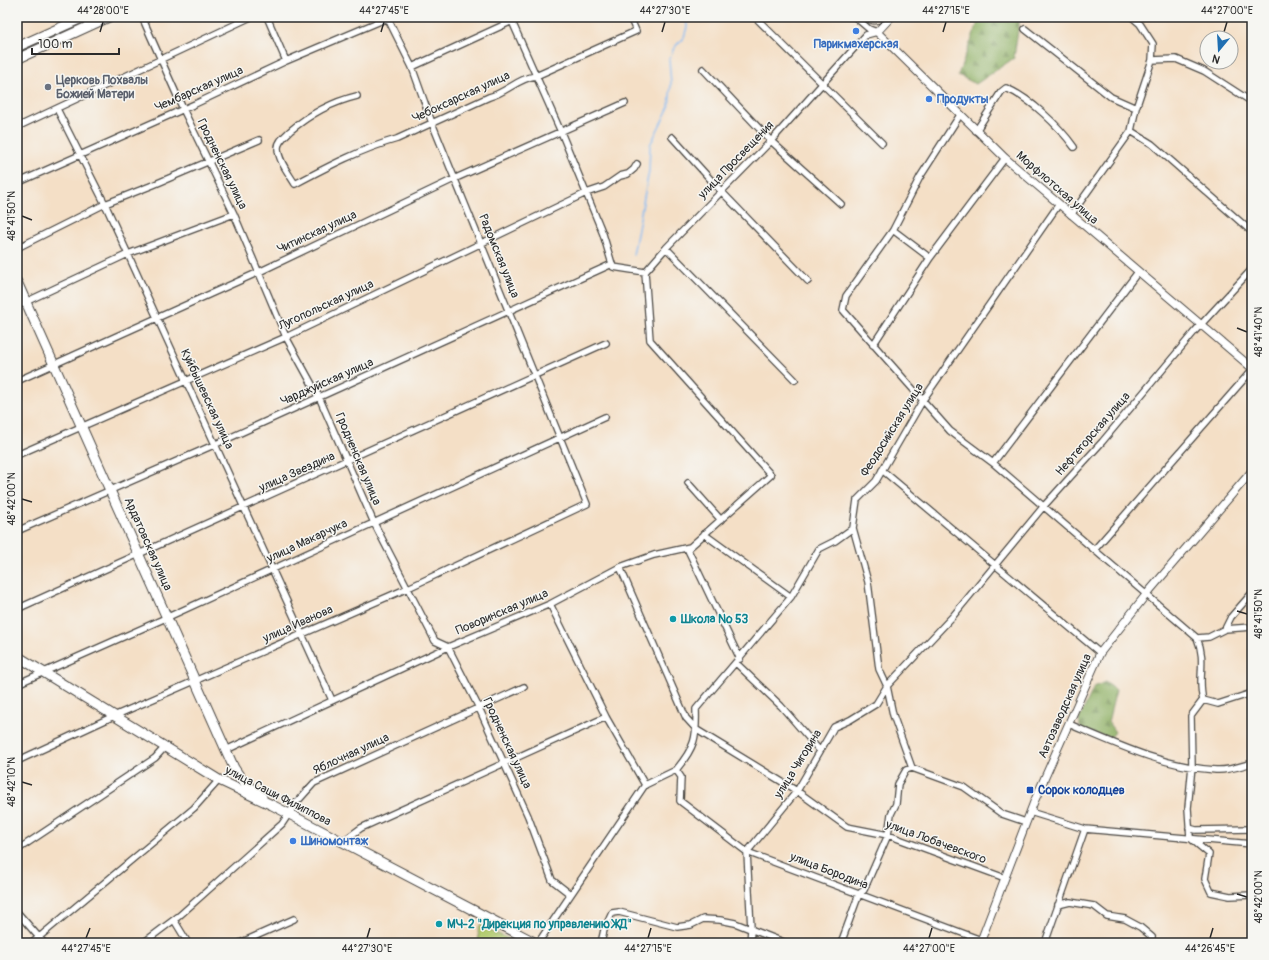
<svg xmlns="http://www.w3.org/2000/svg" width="1269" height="960" font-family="Pangolin,sans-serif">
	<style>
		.grass { fill: url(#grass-tufts); stroke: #6e7b4e }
		.forest { fill: url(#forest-firs); stroke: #5c6d46 }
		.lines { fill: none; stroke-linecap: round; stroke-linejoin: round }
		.stream { stroke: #83baf3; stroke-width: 1.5 }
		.minor-casing { stroke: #494642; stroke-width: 8 }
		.tertiary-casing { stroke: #494642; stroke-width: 9 }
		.trunk-casing { stroke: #494642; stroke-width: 11 }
		.minor { stroke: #fff; stroke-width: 5.5 }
		.tertiary { stroke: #fff; stroke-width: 7 }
		.trunk { stroke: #fff; stroke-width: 9 }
		.tram { stroke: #2b2b2b; stroke-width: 1 }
		.ticks { fill: none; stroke: #2b2b2b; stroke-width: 1.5 }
		.shop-dot { fill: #3f7fe0; stroke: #f6f6f2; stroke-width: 1.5 }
		.worship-dot { fill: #6b7280; stroke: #f6f6f2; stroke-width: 1.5 }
		.culture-dot { fill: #0f9aa8; stroke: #f6f6f2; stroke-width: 1.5 }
		.transit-dot { fill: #1a4fb4; stroke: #f6f6f2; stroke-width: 1.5 }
		.labels { text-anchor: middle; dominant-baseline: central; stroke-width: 3; stroke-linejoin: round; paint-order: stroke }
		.shop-label { font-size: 12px; font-weight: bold; fill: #366cbe; stroke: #f6f6f2; text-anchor: start }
		.worship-label { font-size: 12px; font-weight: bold; fill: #5b616d; stroke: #f6f6f2; text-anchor: start }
		.street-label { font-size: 12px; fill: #2b2b2b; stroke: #f6f6f2 }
		.culture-label { font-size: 12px; font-weight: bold; fill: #0d838f; stroke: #f6f6f2; text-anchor: start }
		.transit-label { font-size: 12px; font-weight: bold; fill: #164399; stroke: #f6f6f2; text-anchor: start }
		.neatline { fill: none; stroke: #2b2b2b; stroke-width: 1.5 }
		.ticks-label { font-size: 10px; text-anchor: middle; fill: #2b2b2b }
	</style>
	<defs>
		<pattern id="grass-tufts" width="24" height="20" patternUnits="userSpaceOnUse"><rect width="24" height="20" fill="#b2cb70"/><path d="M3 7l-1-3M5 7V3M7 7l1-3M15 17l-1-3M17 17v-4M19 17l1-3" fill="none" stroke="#99ae61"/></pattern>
		<pattern id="forest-firs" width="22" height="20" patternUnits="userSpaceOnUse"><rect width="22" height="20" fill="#8daf62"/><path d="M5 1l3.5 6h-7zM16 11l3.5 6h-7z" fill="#738f51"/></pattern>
	</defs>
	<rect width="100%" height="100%" fill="#f6f6f2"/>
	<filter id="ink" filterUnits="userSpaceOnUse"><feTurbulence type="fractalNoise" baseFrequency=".025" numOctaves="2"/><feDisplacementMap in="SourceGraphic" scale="8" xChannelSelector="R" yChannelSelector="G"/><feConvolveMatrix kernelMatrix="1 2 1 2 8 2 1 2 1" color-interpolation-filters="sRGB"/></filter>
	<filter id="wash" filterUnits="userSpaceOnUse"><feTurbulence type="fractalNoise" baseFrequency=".012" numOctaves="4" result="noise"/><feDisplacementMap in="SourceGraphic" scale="16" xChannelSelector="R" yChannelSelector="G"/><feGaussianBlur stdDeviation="0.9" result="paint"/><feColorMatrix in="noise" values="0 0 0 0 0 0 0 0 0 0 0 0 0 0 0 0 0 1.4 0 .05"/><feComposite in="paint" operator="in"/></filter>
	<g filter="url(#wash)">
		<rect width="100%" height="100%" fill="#f4dfc6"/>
		<path class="grass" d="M480 925 515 942 479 943 478 930Z"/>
		<path class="forest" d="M980 17H1020L1014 58 976 84 958 75Z
			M1105 682 1116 690 1108 722 1115 732 1111 737 1086 733 1080 727 1079 719 1094 687Z"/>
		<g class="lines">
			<path class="stream" d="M633 255 649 171 650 145 669 107 671 84 669 59 674 48 684 37 687 27 686 17"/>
		</g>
	</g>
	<g filter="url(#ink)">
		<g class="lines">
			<g class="minor-casing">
				<path id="minor" d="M142 17 183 109 234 214 286 337 319 397 374 523 435 641 448 647 479 708 528 816 552 880 570 894
					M267 17 286 61
					M510 17 561 132 603 234 612 264
					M755 17 882 143
					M855 17 869 29 877 32
					M1132 17 1140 24 1153 44 1152 60 1176 59 1204 71 1252 102
					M1025 29 1111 97 1136 108
					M412 67 521 17
					M703 69 771 141 841 204
					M357 96C332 102 310 114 290 131 285 136 278 141 278 148 278 160 289 174 295 184 327 167 361 149 397 139L489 97C506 93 518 78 536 76L636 31 630 17
					M57 109 105 204 332 700
					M960 115 920 177 893 230 846 296 843 310 950 431 993 463 1197 638C1207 661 1197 678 1203 700L1191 716 1192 766 1188 808 1190 838 1209 854 1205 879 1211 892 1230 896 1252 895
					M17 127 251 17
					M976 131 1001 92 1006 88C1030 98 1059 126 1074 147
					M1131 131 1152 144 1252 232
					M672 137 721 191 808 281
					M17 183 195 104 286 61 390 17
					M1071 215 1131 131 1136 108 1152 60
					M893 230 930 258
					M17 248 105 204 153 185 259 140
					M666 248 795 380
					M1249 273 1252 281
					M17 306 128 254 234 214
					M873 345 930 258 1005 158
					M17 381 259 272 456 178 625 103
					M17 455 286 337 586 193 604 187 620 176 628 174 634 169 637 164
					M993 463 1138 272
					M882 470 1100 653
					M688 483 721 520
					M853 528 868 582 879 669 887 686 893 715 912 768 964 787 1002 814 1026 822
					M17 531 216 444 612 264 613 267 645 272
					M704 534 791 597
					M687 548 740 659
					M1095 549 1252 370
					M620 567 686 718 697 730 797 791 847 827 888 835 1005 878
					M550 604 606 717 645 785
					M17 609 606 343
					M1225 629 1252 627
					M1197 638 1209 637 1225 629 1231 617 1252 593
					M736 663 781 706 820 751
					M17 684 168 617 605 417
					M1203 700 1218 704 1252 693
					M1069 724C1116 744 1164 767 1216 770 1227 771 1241 766 1252 763
					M226 750 448 647 550 604 620 567 654 555 690 547 771 475 650 340 645 272 666 248 771 141 866 35 877 32
					M17 761 114 716 408 588 587 504 432 123 412 67 387 17
					M1030 812 1085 829 1252 844
					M1189 828 1196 830 1252 829
					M342 842 361 828 606 717
					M17 850 155 758 165 747
					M1058 905 1070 902 1094 906 1107 916 1125 919 1140 927 1152 937
					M17 912 44 943
					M174 920 188 943
					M981 940 747 852 680 801 681 777 676 770C695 747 697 738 696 709L791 597 819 549 835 541 853 528 857 500 876 481 923 400 1059 204
					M32 943 194 808 219 780
					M143 943 179 916 282 824 296 803 314 783 524 687
					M240 943 294 919
					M538 943 645 785 676 770
					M601 943 604 930 612 913 619 912 677 927 691 925 703 919 720 920 735 923 786 943
					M750 943 751 929 747 852 797 791 834 727 850 720 876 704 887 686 953 616 1043 507 1102 442 1195 331 1252 269
					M841 943 859 894 864 890 888 835 891 814 896 804 898 784 906 770 912 768
					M1045 943 1085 829"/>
			</g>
			<g class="tertiary-casing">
				<path id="tertiary" d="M891 17 877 32 1005 158 1252 368
					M980 943 1034 802 1100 653 1145 596 1252 471"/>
			</g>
			<g class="trunk-casing">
				<path id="trunk" d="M17 47 84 17
					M17 59 109 17
					M17 282 234 768 242 780 262 797
					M17 656 219 780 272 805 536 943"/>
			</g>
			<use href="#minor" class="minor"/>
			<use href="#tertiary" class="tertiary"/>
			<use href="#trunk" class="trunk"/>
			<path class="tram" d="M861 17C870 26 878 27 888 17"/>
		</g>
	</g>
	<path class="ticks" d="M100 32 103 22M381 32 384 22M662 32 665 22M943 32 946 22M1224 32 1227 22M22 216 32 220M1237 328 1247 332M22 499 32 502M1237 611 1247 614M22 782 32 785M1237 894 1247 897M86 938 90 928M367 938 370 928M648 938 651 928M929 938 932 928M1210 938 1213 928"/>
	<g class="shop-dot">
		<circle cx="856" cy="31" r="4"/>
		<circle cx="929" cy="99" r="4"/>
		<circle cx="293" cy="841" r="4"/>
	</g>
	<circle class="worship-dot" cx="48" cy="87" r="4"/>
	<g class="culture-dot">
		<circle cx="673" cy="619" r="4"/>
		<circle cx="439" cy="924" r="4"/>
	</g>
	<rect class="transit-dot" x="1026" y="786" width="8" height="8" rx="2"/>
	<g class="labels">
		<g class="shop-label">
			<text x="856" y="44" text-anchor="middle">Парикмахерская</text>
			<text x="937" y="99">Продукты</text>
			<text x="301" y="841">Шиномонтаж</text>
		</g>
		<g class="worship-label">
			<text x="56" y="80">Церковь Похвалы<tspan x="56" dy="14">Божией Матери</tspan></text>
		</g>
		<g class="street-label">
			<text transform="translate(199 89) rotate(-24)">Чембарская улица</text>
			<text transform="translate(461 97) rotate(-25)">Чебоксарская улица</text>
			<text transform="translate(736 160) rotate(-46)">улица Просвещения</text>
			<text transform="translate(222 164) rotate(64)">Гродненская улица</text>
			<text transform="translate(1057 188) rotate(41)">Морфлотская улица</text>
			<text transform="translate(317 232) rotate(-25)">Читинская улица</text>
			<text transform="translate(499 256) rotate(68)">Радомская улица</text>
			<text transform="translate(326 305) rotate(-25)">Лугопольская улица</text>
			<text transform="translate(327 382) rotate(-24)">Чарджуйская улица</text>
			<text transform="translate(207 399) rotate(65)">Куйбышевская улица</text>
			<text transform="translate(892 430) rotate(-58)">Феодосийская улица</text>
			<text transform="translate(1093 434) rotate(-49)">Нефтегорская улица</text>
			<text transform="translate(358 459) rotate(67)">Гродненская улица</text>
			<text transform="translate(297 472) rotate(-24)">улица Звездина</text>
			<text transform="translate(307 541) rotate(-25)">улица Макарчука</text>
			<text transform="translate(148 544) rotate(66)">Ардатовская улица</text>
			<text transform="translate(502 612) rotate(-23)">Поворинская улица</text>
			<text transform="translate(298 624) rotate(-24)">улица Иванова</text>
			<text transform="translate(1065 706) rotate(-66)">Автозаводская улица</text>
			<text transform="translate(507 743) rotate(65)">Гродненская улица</text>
			<text transform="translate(351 754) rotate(-25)">Яблочная улица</text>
			<text transform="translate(798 764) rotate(-58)">улица Чигорина</text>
			<text transform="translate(278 796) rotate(27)">улица Саши Филиппова</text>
			<text transform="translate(936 842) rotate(20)">улица Лобачевского</text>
			<text transform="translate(829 871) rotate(21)">улица Бородина</text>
		</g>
		<g class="culture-label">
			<text x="681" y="619">Школа № 53</text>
			<text x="447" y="924">МЧ-2 "Дирекция по управлению ЖД"</text>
		</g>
		<g class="transit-label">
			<text x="1038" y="790">Сорок колодцев</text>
		</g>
	</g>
	<rect width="1269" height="960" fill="none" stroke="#f6f6f2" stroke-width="44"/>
	<g transform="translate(1219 50) rotate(198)"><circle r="19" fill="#f6f6f2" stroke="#a5a5a2"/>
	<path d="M0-3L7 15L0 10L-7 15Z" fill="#1f6fb2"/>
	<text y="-6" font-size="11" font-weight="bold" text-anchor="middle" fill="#2b2b2b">N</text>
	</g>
	<path d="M32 48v6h87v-6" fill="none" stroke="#2b2b2b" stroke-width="2"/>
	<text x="38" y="48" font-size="12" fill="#2b2b2b" stroke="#f6f6f2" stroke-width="3" paint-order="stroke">100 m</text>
	<rect x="22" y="22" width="1225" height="916" class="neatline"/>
	<g class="ticks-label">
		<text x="103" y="14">44°28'00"E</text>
		<text x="384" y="14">44°27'45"E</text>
		<text x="665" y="14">44°27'30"E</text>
		<text x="946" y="14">44°27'15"E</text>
		<text x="1227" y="14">44°27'00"E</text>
		<text transform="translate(11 216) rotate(-90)" y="4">48°41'50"N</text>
		<text transform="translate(1258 332) rotate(-90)" y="4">48°41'40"N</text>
		<text transform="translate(11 499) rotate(-90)" y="4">48°42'00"N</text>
		<text transform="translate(1258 614) rotate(-90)" y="4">48°41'50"N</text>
		<text transform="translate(11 782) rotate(-90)" y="4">48°42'10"N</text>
		<text transform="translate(1258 897) rotate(-90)" y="4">48°42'00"N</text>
		<text x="86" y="952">44°27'45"E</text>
		<text x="367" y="952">44°27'30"E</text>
		<text x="648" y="952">44°27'15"E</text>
		<text x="929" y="952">44°27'00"E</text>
		<text x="1210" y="952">44°26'45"E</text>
	</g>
</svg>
